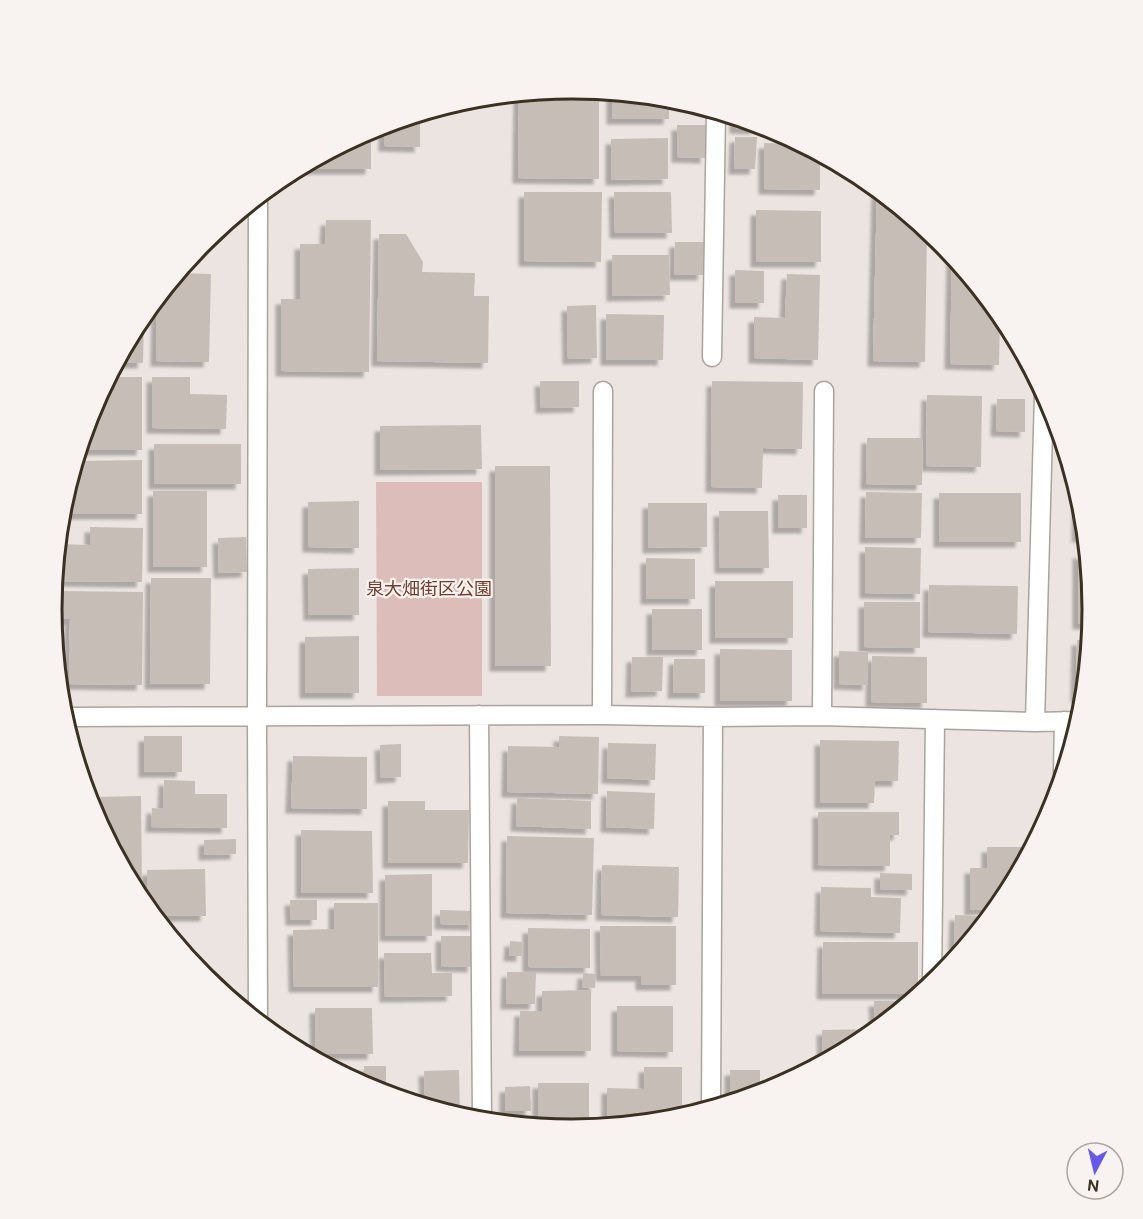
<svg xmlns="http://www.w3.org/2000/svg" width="1143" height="1219" font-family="'DM Sans','Noto Sans JP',sans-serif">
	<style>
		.green { fill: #dcbdb9 }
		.building { fill: #c6bdb6; filter: url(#shadow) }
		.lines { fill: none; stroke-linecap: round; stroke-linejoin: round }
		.street-casing { stroke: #aca39b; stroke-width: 21 }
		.street { stroke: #fff; stroke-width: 18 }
		.labels { text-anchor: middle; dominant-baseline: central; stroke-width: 4.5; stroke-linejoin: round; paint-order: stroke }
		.park-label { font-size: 18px; fill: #713c2c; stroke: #f8f3f0 }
		.rim { fill: none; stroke: #3b3021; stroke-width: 3 }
	</style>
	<defs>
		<filter id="shadow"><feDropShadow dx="-5.5" dy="5.5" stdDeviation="1.5" flood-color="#0004"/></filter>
	</defs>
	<rect width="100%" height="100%" fill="#ebe4e0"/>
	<path class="green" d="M376 482H482V696H377Z"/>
	<path class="building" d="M612 93 669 99V119H612Z
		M519 96H599V179L518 178Z
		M420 114V147L384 146V125Z
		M735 118 756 124V129L735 128Z
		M677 125H706V158L677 157Z
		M371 130V169H296Z
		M735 137H757L755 169H734Z
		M668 138V179L611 180V139Z
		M764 143 799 144 820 155V190L764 189Z
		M877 190 927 231 925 362 873 361Z
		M524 192H602L601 262 524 261Z
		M614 192H671L672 233H615Z
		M756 210 821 211V262H756Z
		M326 220H371L369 372 281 371V299H300V244H325Z
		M379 234H406L423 262 422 272 475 273 474 296H489L488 363 377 361Z
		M675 242H704L703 275H674Z
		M612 255H669L670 295 612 296Z
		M952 257 1000 316 999 365 950 364Z
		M735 270 764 271V303H735Z
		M177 273 211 274 209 362 156 361 157 298Z
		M787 274 820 275 818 360 754 358V317L785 318Z
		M596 305 597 358 568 359 567 306Z
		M144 314 143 363 116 362 139 320Z
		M606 314 664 315 663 360H606Z
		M108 377H142V450H79L90 411H93V406Z
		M152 377H190V394L227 395 226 429 152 428Z
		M540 381H579V407L541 408Z
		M712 381 803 382 802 449 763 448 762 488 711 487Z
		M927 395 982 396 981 467 926 466Z
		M997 399H1025V432L996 431Z
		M481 425 482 469 380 470V426Z
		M867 438H923L922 485 866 484Z
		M154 444H241V484H154Z
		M142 460V514H73L72 471 75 461Z
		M495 466H550L551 666H495Z
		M153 491H207V567H153Z
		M866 492 922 493 921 538H865Z
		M939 493H1021V542H939Z
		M778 495H807V528H778Z
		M1078 495 1082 508 1085 537H1077Z
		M359 501V548L308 547V502Z
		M648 503H707V547L648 548Z
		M719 511H768L769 568H720Z
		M90 527 143 528 142 582 59 581V544L90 545Z
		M246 537 247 572 219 573 218 538Z
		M865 547 921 548 920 594 865 593Z
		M1078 553 1087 554 1092 610 1091 624H1078Z
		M646 558 695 559V599H646Z
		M359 568V615H309L308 569Z
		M151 578H211L210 684H150Z
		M715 581H793V638H715Z
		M929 585 1018 586 1017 634 928 632Z
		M62 591 143 592 142 685 69 684 70 619H61Z
		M864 602H920V648L864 647Z
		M652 609H702V650H652Z
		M359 636V693H305V637Z
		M1077 640H1089L1083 697H1076Z
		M720 649 792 650V701H720Z
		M839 651 868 652V685L839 684Z
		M872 656 927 657V703L871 702Z
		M632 657H663L662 691 631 692Z
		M674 659H705V693H673Z
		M144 736H182V772H144Z
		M559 736 599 737 598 794 507 792 508 746 559 747Z
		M820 740 899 741 898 781H875L874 803H820Z
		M608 743 656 744 655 780 607 778Z
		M401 744V777L381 778 380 745Z
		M293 756 367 757V809L291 808Z
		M164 780 195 781V794H227V828L151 827 152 808 163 809Z
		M607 791 655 793 654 829 606 827Z
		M141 796 142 889H134L95 817 94 797Z
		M517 798 591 801V829L516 826Z
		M388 801H425V810H469L468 863H388Z
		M818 812H899V835H890V866L818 865Z
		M301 830 372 831 373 893H301Z
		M507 836 594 838 592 915 506 913Z
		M236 839V854L204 855V840Z
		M987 847H1032L1004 899 989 917V909L970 910V868H987Z
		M602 865 679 867 678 917 601 915Z
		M205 869 206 916H153L147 909V870Z
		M880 873 912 874V890L880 889Z
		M432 874V936H385V875Z
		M821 887 871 888V897L901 898 900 933 820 931Z
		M290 900H317V920H291Z
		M334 903H378V987H294L293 930 334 929Z
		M440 910 475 911V925L440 924Z
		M955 915 980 916V929L966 945H954Z
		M600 926H676V985H641V976H601Z
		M528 928 590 929V968L528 967Z
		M441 936H473V967L441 966Z
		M510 941 522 942V956H509Z
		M823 942H918V994H822Z
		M384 953H431L432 973H452V996L385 997Z
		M507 972H536L535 1004H506Z
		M583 973 596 974 595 988 582 987Z
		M591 990V1051H519L520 1011H542V991Z
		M874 1001H911L885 1022H875Z
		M617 1006H673V1052L617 1051Z
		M315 1008H372L373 1054H316Z
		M876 1029 860 1042 827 1060H823L822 1030Z
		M364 1066H386V1088H368L364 1086Z
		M644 1067H682V1117L673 1120 607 1127V1088L644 1089Z
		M459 1070 460 1117 394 1097 425 1096 424 1071Z
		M730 1070H760V1092H730Z
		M538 1083H589V1127H538Z
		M530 1086 531 1111H505V1087Z"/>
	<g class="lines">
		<g class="street-casing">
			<path id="street" d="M258 197 257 716 258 1022
				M712 357 716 112
				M479 715 482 1121
				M602 715 603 391
				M822 716 824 391
				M63 717 602 715 713 717 822 716 1035 722 1079 721
				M1035 722 1044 394
				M1063 774 1064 721
				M932 984 935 719
				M711 1109 713 717"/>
		</g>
		<use href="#street" class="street"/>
	</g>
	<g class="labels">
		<g class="park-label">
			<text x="429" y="589">泉大畑街区公園</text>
		</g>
	</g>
	<path d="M0 0H1143V1219H0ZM62 609a510 510 0 1 1 1020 0a510 510 0 1 1-1020 0Z" fill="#f8f3f0" fill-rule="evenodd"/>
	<path class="rim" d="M62 609a510 510 0 1 1 1020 0a510 510 0 1 1-1020 0Z"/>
	<g transform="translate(1095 1171) rotate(187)"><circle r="28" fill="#f8f3f0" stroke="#aca59d" stroke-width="1.5"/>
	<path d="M0-4.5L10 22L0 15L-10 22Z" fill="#6659f0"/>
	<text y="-9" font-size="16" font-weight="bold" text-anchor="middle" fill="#3b3021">N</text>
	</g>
</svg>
